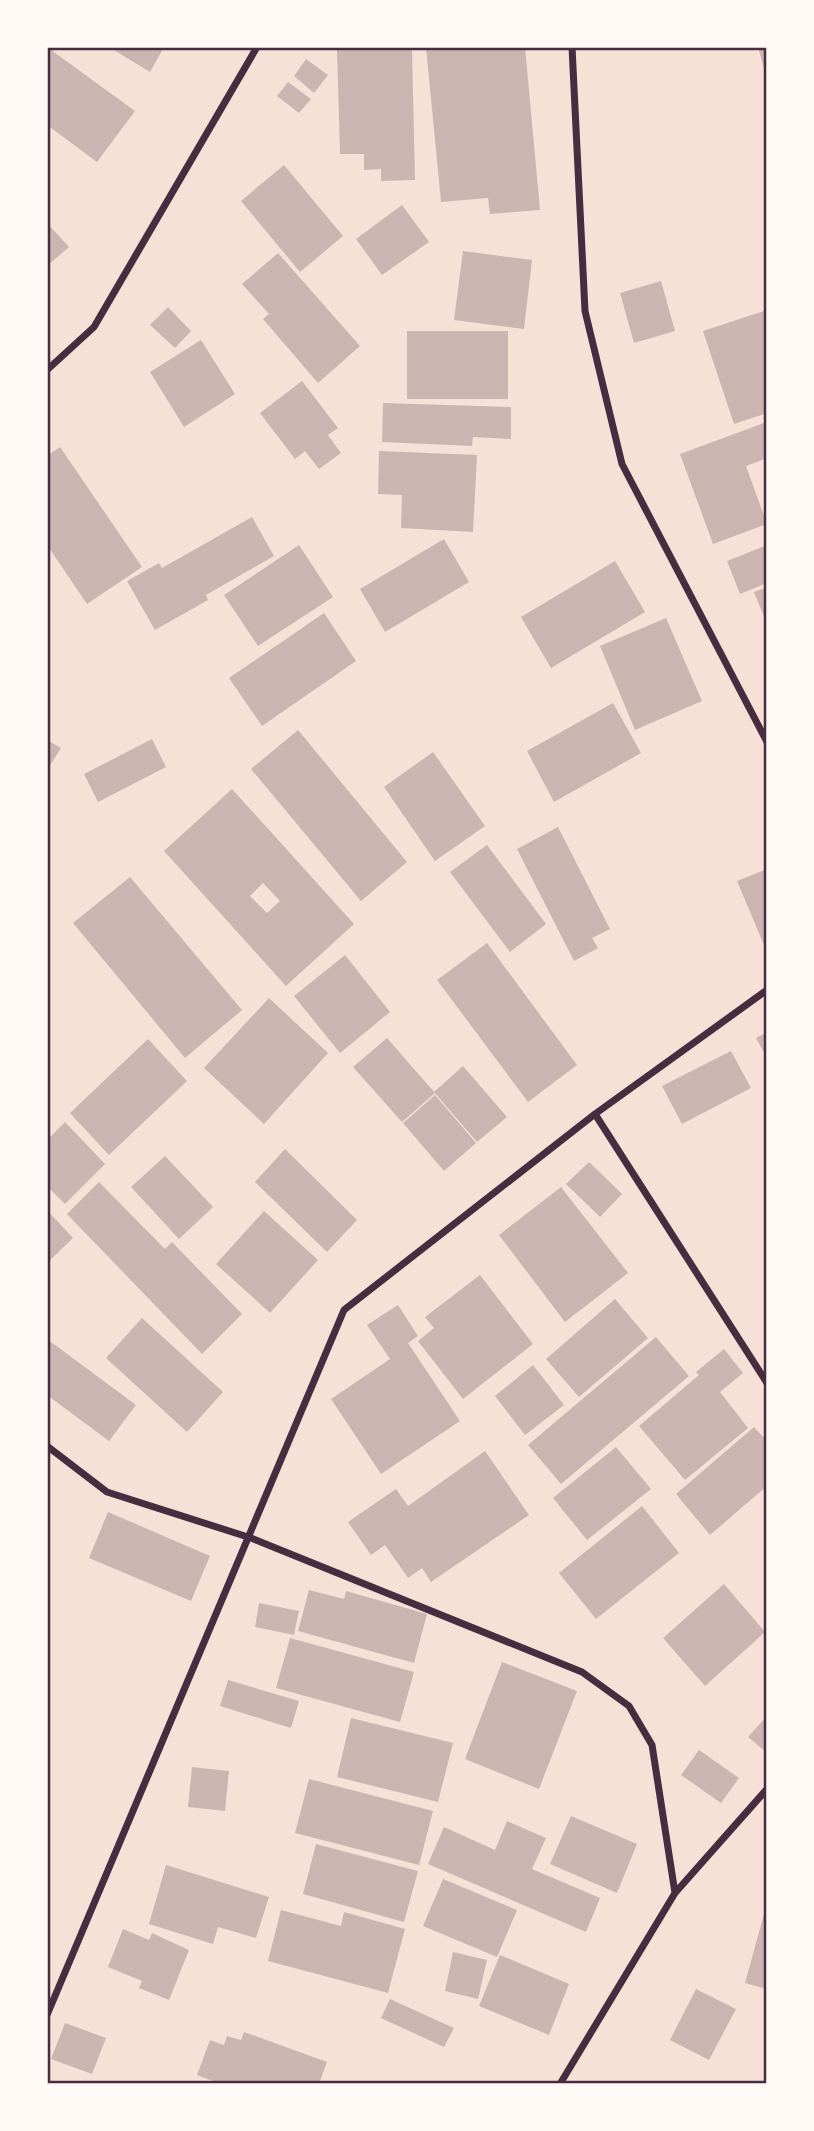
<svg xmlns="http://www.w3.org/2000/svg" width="814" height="2131" font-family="'Noto Sans',sans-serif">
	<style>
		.building { fill: #ccb4b1; fill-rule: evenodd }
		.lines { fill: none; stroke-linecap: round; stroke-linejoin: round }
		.minor { stroke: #4a2c40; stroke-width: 7 }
		.neatline { fill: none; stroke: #4a2c40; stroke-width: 2.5 }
	</style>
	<rect width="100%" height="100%" fill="#f7e1d7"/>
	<path class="building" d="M47 47 135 111 97 162 47 125Z
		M109 47H164L150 72Z
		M412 47 415 180 381 181V169L364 170V154H340L337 50Z
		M426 47H525L540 210 490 214 488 198 441 202Z
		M758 47H767V76H766Z
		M306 59 328 75 314 93 294 76Z
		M288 82 311 99 299 113 277 96Z
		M284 165 343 236 300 272 241 201Z
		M402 205 429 242 382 275 356 239Z
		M47 223 69 247 47 266Z
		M463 251 532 260 524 329 454 320Z
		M278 253 360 346 318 383 263 319 269 314 242 284Z
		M661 281 675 331 634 343 620 293Z
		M168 307 191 331 175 348 150 325Z
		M767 310V413L734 424 703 331Z
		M407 331H508V399H407Z
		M201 340 235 394 184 427 150 372Z
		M302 381 338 428 328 435 341 453 319 469 305 451 295 459 260 413Z
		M383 403 511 407V439L473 437 472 446 382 442Z
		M767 422V458L746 466 767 524 713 544 680 454Z
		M60 447 142 567 87 604 47 545V456Z
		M379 451 477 455 473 532 401 528 402 495 378 494Z
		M252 517 274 556 206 595 208 600 155 630 127 581 159 563 162 568Z
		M444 539 469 582 385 632 360 589Z
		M299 545 333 597 258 646 224 595Z
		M767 545V583L740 594 727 561Z
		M615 561 645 612 551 668 521 617Z
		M767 587V624L754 592Z
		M324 613 356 661 262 726 229 678Z
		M666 618 702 701 635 730 600 646Z
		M613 703 641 753 554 802 527 751Z
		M298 730 407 862 361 901 251 769Z
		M152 739 166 767 98 802 84 774Z
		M47 740 61 748 47 770Z
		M433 752 485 826 435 861 384 787Z
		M232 789 354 924 286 986 164 851ZM263 883 280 901 267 913 250 896Z
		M558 827 610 929 592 938 598 948 574 961 517 849Z
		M487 845 546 924 510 952 450 872Z
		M767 869V952L737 881Z
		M130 877 242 1010 185 1058 73 923Z
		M487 943 577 1065 528 1102 437 980Z
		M345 955 390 1012 340 1053 294 996Z
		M269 998 328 1053 264 1124 204 1068Z
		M767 1032V1058L756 1038Z
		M387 1038 435 1093 402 1122 353 1067Z
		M148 1039 187 1081 109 1155 70 1113Z
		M731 1051 751 1088 682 1124 662 1086Z
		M463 1066 507 1117 477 1142 434 1092Z
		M435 1095 476 1143 444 1171 403 1123Z
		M65 1122 105 1164 65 1204 47 1186V1140Z
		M285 1149 357 1220 327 1252 255 1182Z
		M165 1156 213 1207 179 1239 131 1187Z
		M589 1162 622 1194 600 1217 566 1184Z
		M99 1182 165 1249 172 1242 242 1314 202 1354 67 1214Z
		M561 1187 628 1273 565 1322 499 1235Z
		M47 1210 73 1238 47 1263Z
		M264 1211 318 1260 270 1313 216 1264Z
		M480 1275 533 1344 463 1399 418 1341 434 1328 425 1317Z
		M615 1299 648 1338 579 1397 546 1359Z
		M398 1305 418 1336 408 1343 460 1421 381 1474 331 1399 390 1359 367 1325Z
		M142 1318 223 1392 187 1432 106 1358Z
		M656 1337 689 1376 561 1484 528 1445Z
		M47 1339 136 1405 109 1441 47 1395Z
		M724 1349 743 1373 720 1392 748 1428 685 1480 639 1426 699 1375 696 1372Z
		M533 1365 564 1405 525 1435 495 1396Z
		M754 1427 767 1441V1486L710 1535 676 1494Z
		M616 1447 651 1489 587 1540 553 1498Z
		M485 1451 529 1515 431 1582 422 1568 408 1578 385 1545 371 1555 348 1522 396 1489 408 1506Z
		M642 1506 679 1553 596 1619 559 1573Z
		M108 1512 210 1556 191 1601 89 1558Z
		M724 1584 765 1632 705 1686 663 1638Z
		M309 1590 344 1599 346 1591 427 1614 414 1663 298 1631Z
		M259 1603 299 1611 294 1635 255 1627Z
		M290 1638 414 1672 400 1722 276 1688Z
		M502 1662 577 1691 539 1789 465 1759Z
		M228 1680 299 1701 291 1728 220 1706Z
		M767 1716V1753L748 1737Z
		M351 1718 453 1743 438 1802 337 1777Z
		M699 1750 739 1778 721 1803 681 1775Z
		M192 1767 229 1771 225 1811 188 1807Z
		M309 1779 433 1811 419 1865 295 1833Z
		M571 1816 637 1844 617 1893 550 1864Z
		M507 1821 546 1838 532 1869 600 1898 586 1932 428 1864 444 1827 495 1850Z
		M316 1844 418 1871 404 1922 303 1894Z
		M166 1865 269 1897 256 1938 218 1927 213 1944 149 1924Z
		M443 1879 517 1910 497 1957 423 1926Z
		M767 1903V1989L745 1983Z
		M281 1910 341 1926 344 1912 405 1929 388 1993 268 1961Z
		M123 1929 149 1940 152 1933 189 1950 169 2000 139 1988 142 1981 108 1967Z
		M453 1952 487 1960 478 1999 445 1991Z
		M500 1955 569 1984 549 2035 479 2006Z
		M696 1989 736 2009 709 2060 670 2040Z
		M390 1999 454 2028 444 2047 381 2018Z
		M65 2023 106 2038 92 2074 51 2059Z
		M244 2032 327 2062 319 2084H221L197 2075 210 2040 224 2045 227 2036 241 2040Z"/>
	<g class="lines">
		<path class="minor" d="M572 47 585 311 622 464 767 742
			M47 370 94 327 257 47
			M595 1114 767 1383
			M47 1446 107 1492 251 1538 582 1672 629 1706 652 1745 675 1893
			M47 2015 344 1310 595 1114 767 990
			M560 2084 675 1893 767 1789"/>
	</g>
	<rect width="814" height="2131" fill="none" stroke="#fffaf5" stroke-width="98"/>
	<rect x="49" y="49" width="716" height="2033" class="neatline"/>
</svg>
